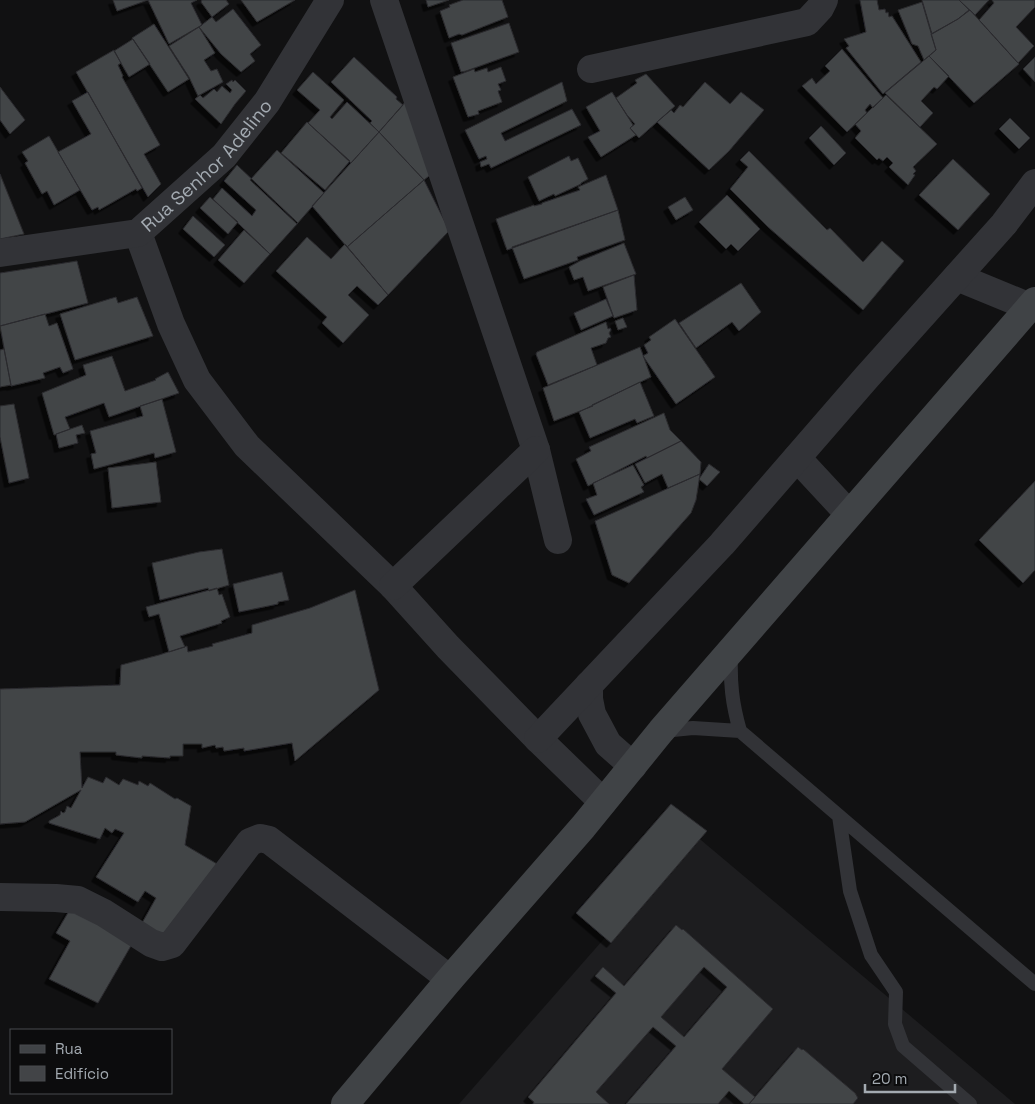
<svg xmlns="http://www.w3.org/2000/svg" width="1035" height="1104" font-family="'Space Grotesk',sans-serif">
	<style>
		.built { fill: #1d1d1f }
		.building { fill: #424447; stroke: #2b2b2e; fill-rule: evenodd; filter: url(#shadow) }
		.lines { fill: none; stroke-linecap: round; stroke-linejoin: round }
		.lane { stroke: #323337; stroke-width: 14 }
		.street { stroke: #323337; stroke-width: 28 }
		.secondary { stroke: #404346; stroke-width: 28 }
		.labels { text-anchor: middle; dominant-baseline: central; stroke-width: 5; stroke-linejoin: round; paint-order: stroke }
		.street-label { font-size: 19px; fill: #a3aab1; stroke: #0c0c0d }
	</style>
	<defs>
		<filter id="shadow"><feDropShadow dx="-4.5" dy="4.5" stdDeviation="0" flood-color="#0009"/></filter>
	</defs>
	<rect width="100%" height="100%" fill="#111112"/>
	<path class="built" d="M695 835 1015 1104H459Z"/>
	<path class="building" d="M113 0H148L117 11Z
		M148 0H197L191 3 202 25 169 44Z
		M202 0H226L229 4 212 17 201 2Z
		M241 0H295L257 22Z
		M426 0H449L428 7Z
		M463 0H502L508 17 462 35 459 34 449 38 440 11 450 7 449 5Z
		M860 0H877L879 10 885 9 886 13 888 12 889 17 892 16 921 62 883 94 846 48 849 46 844 39 866 32Z
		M922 0H959L969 10 958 19 932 34Z
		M959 0H989L975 15Z
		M992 0H1035V7L1016 27 1034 46 1018 63 979 20 994 3Z
		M922 2 936 50 924 60 918 46 912 44 898 10Z
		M233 9 261 45 250 54 255 61 241 72 221 54 199 27 212 17 216 22Z
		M970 10 1019 64 974 103 929 56 936 50 931 34 958 19Z
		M509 23 519 52 466 71 461 72 451 43Z
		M154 24 189 79 168 92 132 38Z
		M199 27 215 53 204 60 211 71 217 69 223 82 198 96 189 77 169 46Z
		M133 39 150 64 129 77 114 51Z
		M842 49 883 98 873 108 870 104 865 110 867 113 847 132 802 86 812 78 816 84 830 71 825 66Z
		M114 50 121 63 118 65 123 76 122 77 160 145 144 154 161 184 148 197 76 72Z
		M929 56 949 76 937 89 934 87 921 101 933 113 920 127 885 93Z
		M354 57 397 97 396 99 403 105 379 132 370 123 372 121 331 82Z
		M1035 57V82L1023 69Z
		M501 67 506 81 498 84 501 90 498 91 502 102 478 111 479 114 468 117 453 77 474 69 475 72 487 68 488 72Z
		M313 72 344 100 330 117 332 119 347 102 379 132 351 163 308 123 320 110 297 90Z
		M646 74 675 106 639 138 630 128 635 124 627 115 616 98 637 83 635 80Z
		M232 80 233 82 235 80 246 91 235 104 221 124 195 99 200 95 203 98 214 89 217 92 222 86 230 93 232 90 226 84Z
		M562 82 567 101 501 133 505 141 572 109 581 125 491 168 489 164 481 167 480 162 487 159 486 156 479 159 465 130Z
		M705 82 730 104 741 92 764 110 729 151 709 170 657 122 671 110 674 113 680 105 683 107Z
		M0 87 25 120 10 134 0 120Z
		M88 92 142 188 137 191 136 189 99 210 98 207 92 210 58 152 91 134 72 101Z
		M612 92 633 125 630 128 636 135 601 157 588 137 600 131 586 107Z
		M886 95 937 144 913 167 916 171 913 174 915 175 908 185 889 167 893 163 887 157 883 161 879 158 877 160 855 138 861 131 855 124Z
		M407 100 434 172 424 180 379 132Z
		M1010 118 1030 138 1019 149 999 129Z
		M307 122 350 161 325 190 281 153Z
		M821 126 846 153 834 165 809 138Z
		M379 132 424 180 347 247 312 206Z
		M49 136 80 190 54 205 47 191 42 194 25 163 28 161 22 152Z
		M277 150 324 193 297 224 250 180Z
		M749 151 827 230 830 228 863 262 882 241 904 261 863 310 768 227 730 189 748 167 740 160Z
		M569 156 571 161 578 158 588 179 581 183V184L555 196 554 194 539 201 528 177Z
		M953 159 990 194 958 230 919 195Z
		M237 165 298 223 270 254 213 199 222 188 252 216 256 210 224 181Z
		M0 174 24 234 0 239Z
		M606 175 618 210 507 250 496 219 534 205V206L542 204V203L580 190 578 187Z
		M424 180 448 228V232L388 295 347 247Z
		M727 195 760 229 738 251 731 244 726 249 699 222Z
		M210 197 238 222 228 234 200 208Z
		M685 197 693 210 676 220 668 207Z
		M618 210 625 240 577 257 578 260 524 279 512 247Z
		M193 216 225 245 214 257 183 229Z
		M244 230 270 254 244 283 218 260Z
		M307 237 331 259 345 244 388 295 378 305 357 286 348 295 369 315 343 343 322 323 327 317 276 271Z
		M624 243 636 274 588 291 583 277 574 280 569 267 580 261Z
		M77 261 88 303 0 326V273Z
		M634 275 637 310 614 318 603 287Z
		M741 283 761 312 739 331 732 322 696 348 679 323Z
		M116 297 118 303 137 297 153 336 75 360 60 314Z
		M606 299 613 316 581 330 574 313Z
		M45 314 49 326 57 323 73 369 63 373 60 367 43 373 45 378 11 386 0 326Z
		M623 318 627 327 618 330 615 321Z
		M675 319 715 377 676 404 643 356 648 353 644 345 651 340 649 337Z
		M606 322 608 329 610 328 611 330 609 333 611 337 608 338 606 343 591 348 597 365 548 385 536 354 537 352Z
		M640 347 651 377 592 405 593 406 554 421 543 388Z
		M4 349 11 385 0 387V350Z
		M112 356 125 391 156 380 155 379 168 372 179 393 109 417 104 403 65 417 70 429 54 435 42 393 86 375 83 365Z
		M640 382 654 416 637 423 635 419 590 438 579 412Z
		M162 399 176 452 155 458 154 453 94 469 91 454 96 453 90 431 143 416 140 406Z
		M14 404 29 478 9 483 0 437V406Z
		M664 413 670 430 681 441 647 458 646 456 588 486 576 459 591 451 589 447Z
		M82 425 85 433 76 435 78 443 59 448 56 434Z
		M681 441 701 462 700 474 668 488 662 474 645 483 635 464Z
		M156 462 161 502 112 508 108 468Z
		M709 464 720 472 707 486 699 479Z
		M633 465 644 485 641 487 644 492 594 515 586 499 597 495 593 483Z
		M700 474 696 500 691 513 629 583 612 575 595 521Z
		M1035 481V570L1023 583 979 540Z
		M222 549 229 585 209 591 208 588 160 600 152 563 199 552Z
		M282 572 289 600 278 602V604L239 612 233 584Z
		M217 588 219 595 222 594 230 617 221 621 222 623 180 636 185 647 169 652 159 614 149 617 146 607Z
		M355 590 379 690 295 761 292 743 244 751V748L224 751 223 747 216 748 215 745 202 748V744H183V756H170V758L142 756V758L116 755V752H80L82 788 88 777 103 783 106 777 119 785 123 779 138 785 139 781 148 786 150 783 175 799 177 798 191 806 185 845 234 874 182 946 143 925 98 1003 49 979 70 941 56 933 82 889 142 923 156 898 145 891 138 902 96 877 124 833 115 829 112 833 105 828 100 839 49 823V821L60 815 61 811 63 813 65 812 67 806 71 808 81 790 25 822 0 824V689L120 685 121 665 159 655 187 646 188 652 213 646 212 644 252 633V625L310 608Z
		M671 804 707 831 611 943 576 913Z
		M676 925 682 930 683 929 773 1009 722 1069 755 1097 749 1104H744L729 1091 718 1104H626L676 1046 653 1027 596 1092 609 1104H533L534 1102 528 1097 616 993 595 976 603 967 624 986ZM704 967 727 987 684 1037 661 1017Z
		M798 1047 802 1050 803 1049 855 1093 858 1098 853 1104H749Z"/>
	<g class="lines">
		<path class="lane" d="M731 654C730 683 732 703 740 731L1035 984
			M663 731 693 728 740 731
			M839 816 850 891 871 955 896 992 895 1024 903 1046 970 1104"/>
		<g class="street">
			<path d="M384 0 536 450 558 540"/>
			<path d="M591 69 807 22 820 8 824 0"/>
			<path d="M138 233 171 324 197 380 247 446 393 586 448 647 538 739 603 802"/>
			<path id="s1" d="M0 253 138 233 224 156 267 102 330 0"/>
			<path d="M957 277 1030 307"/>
			<path d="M797 458 849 514"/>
			<path d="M393 586 536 450"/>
			<path d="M589 685V699L592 714 608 744 633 766"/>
			<path d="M538 739 722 544 866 378 1004 224 1035 183"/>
			<path d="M0 897 56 898 78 900 104 913 151 943 162 947 172 944 250 842 260 838 269 840 450 979"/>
		</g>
		<path class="secondary" d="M345 1104 450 979 583 827 661 731 1035 301"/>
	</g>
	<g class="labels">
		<g class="street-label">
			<text stroke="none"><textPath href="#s1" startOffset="236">Rua Senhor Adelino</textPath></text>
		</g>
	</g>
	<rect x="10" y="1029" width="162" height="65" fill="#0c0c0d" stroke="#484b4f"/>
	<rect x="20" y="1045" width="25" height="8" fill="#404346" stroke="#484b4f"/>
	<text x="55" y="1054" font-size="15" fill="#a3aab1">Rua</text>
	<rect x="20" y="1066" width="25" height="15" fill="#424447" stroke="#484b4f"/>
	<text x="55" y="1079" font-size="15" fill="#a3aab1">Edifício</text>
	<path d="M865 1084v8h90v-8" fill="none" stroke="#a3aab1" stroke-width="2.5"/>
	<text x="872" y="1084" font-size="15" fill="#a3aab1" stroke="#0c0c0d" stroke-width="4" paint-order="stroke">20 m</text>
</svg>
